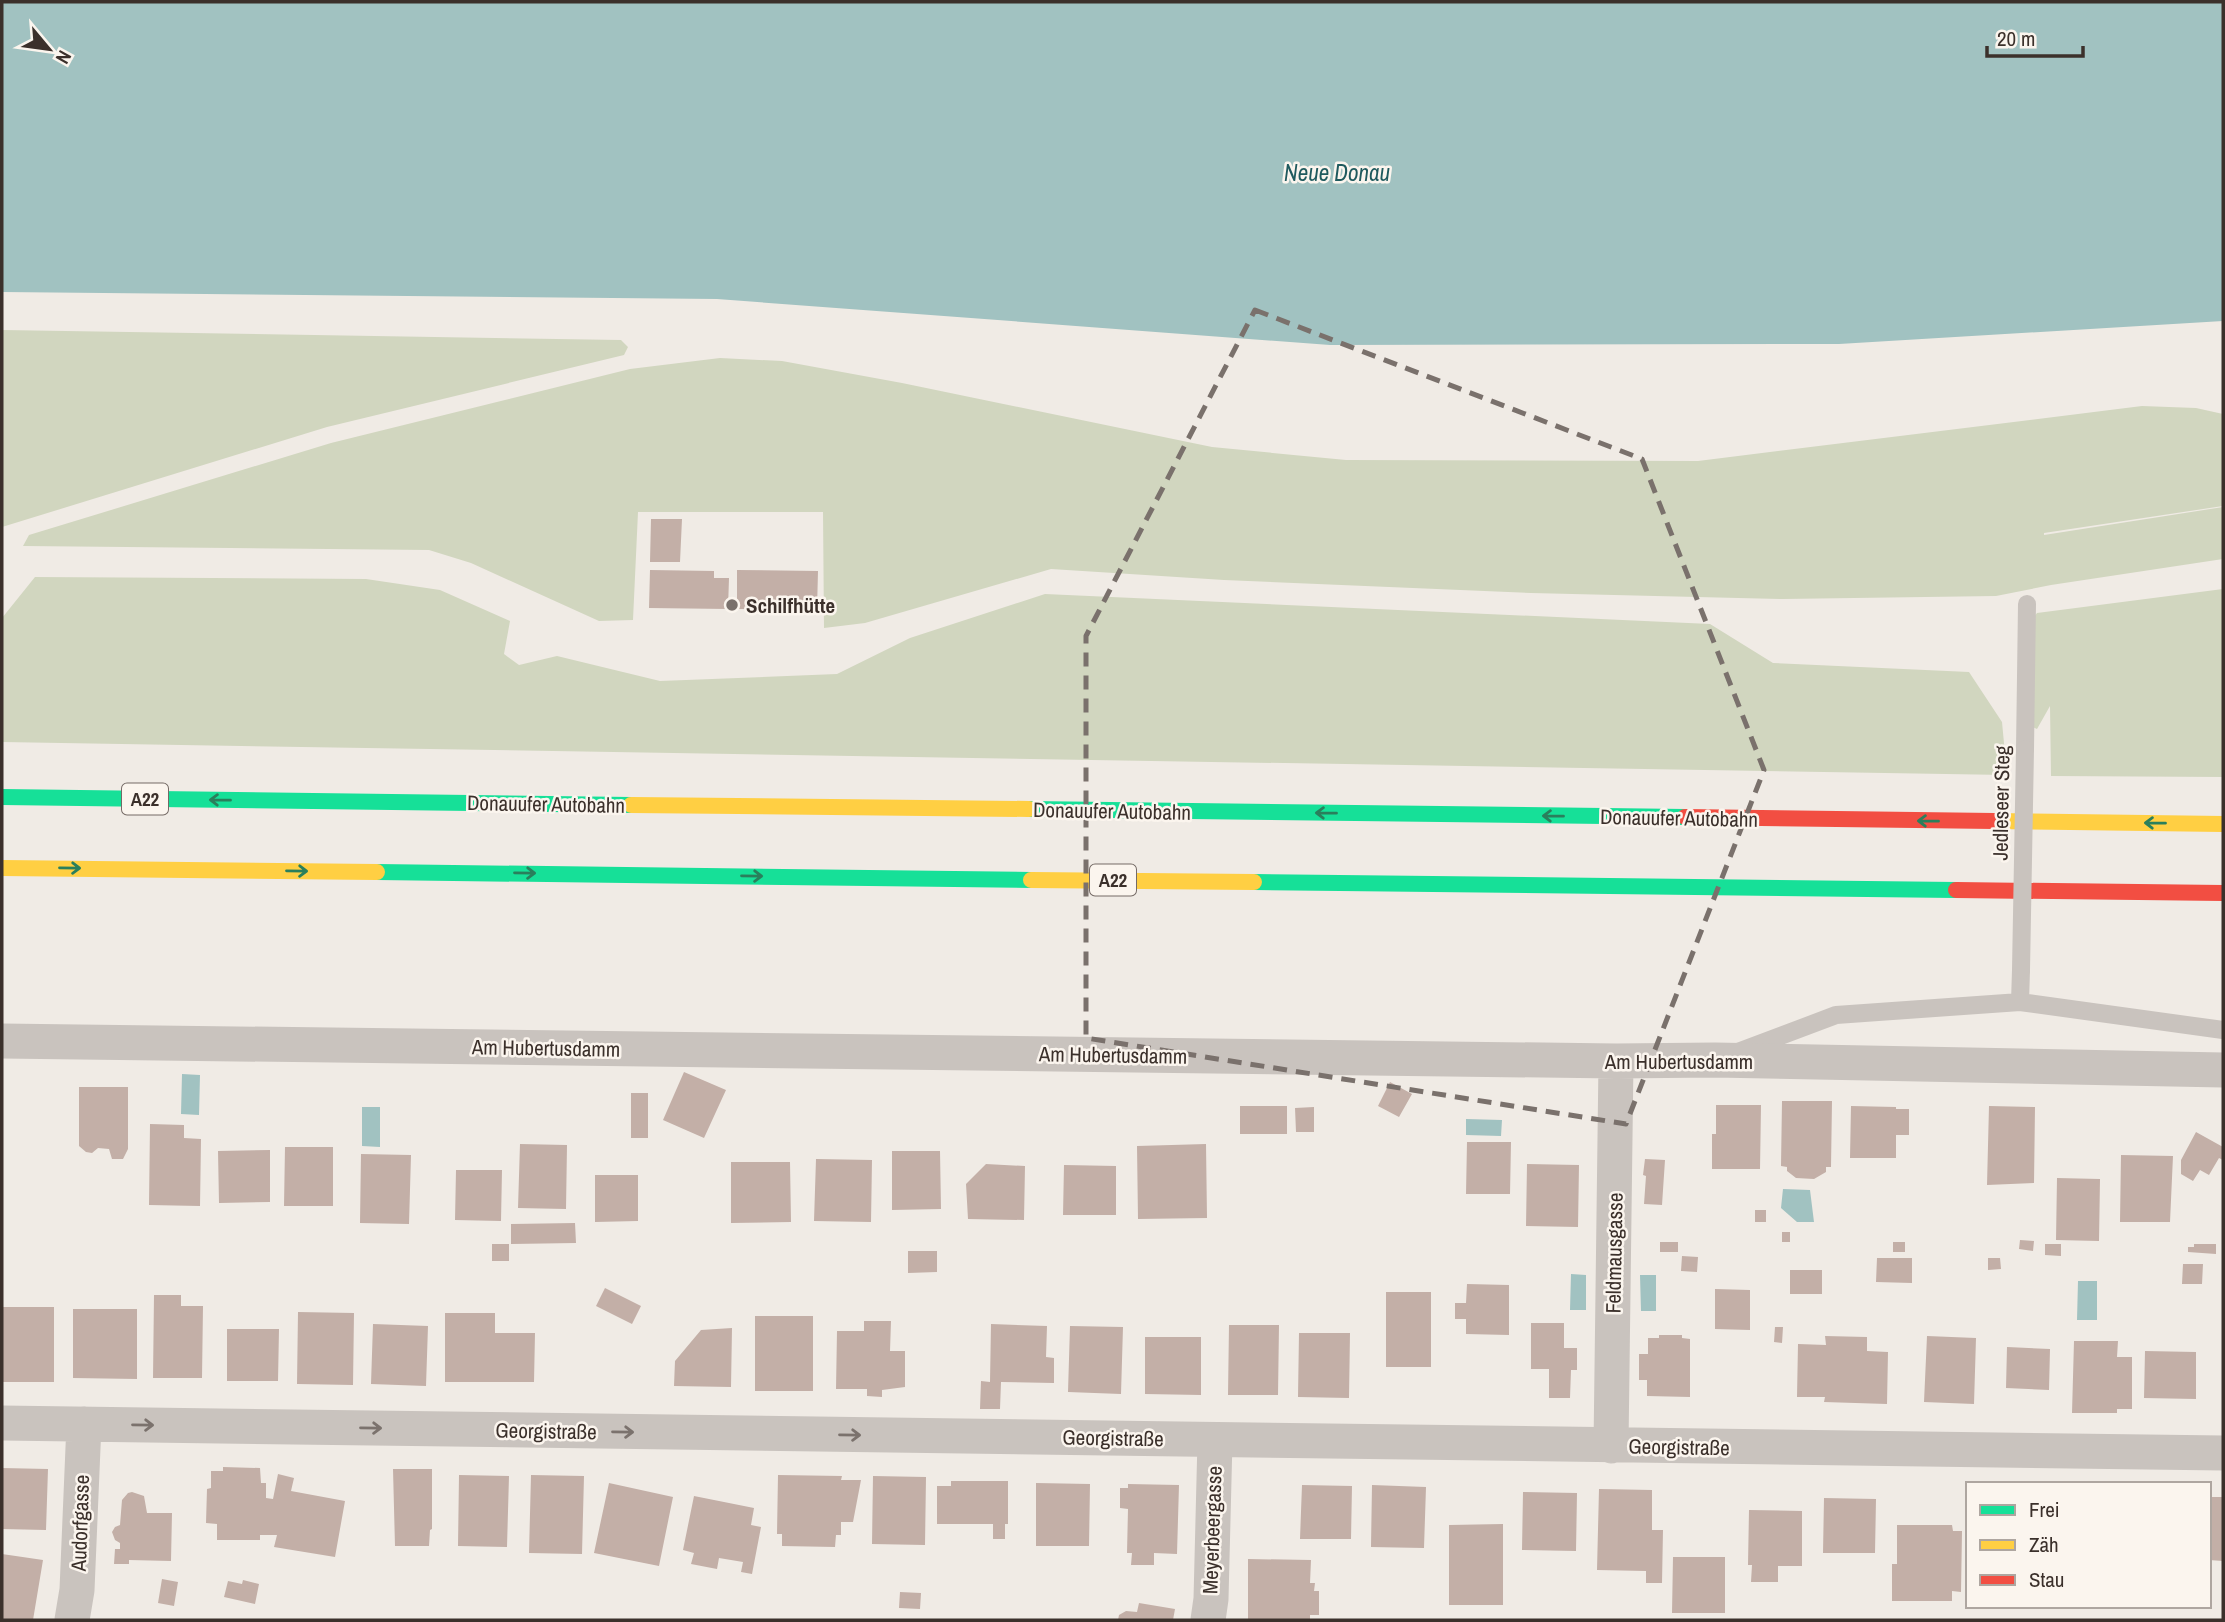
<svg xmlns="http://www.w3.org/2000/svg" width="2225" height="1622" font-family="'Archivo Narrow',sans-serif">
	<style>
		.green { fill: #d1d6bf }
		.water { fill: #a1c2c1 }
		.building { fill: #c3afa7 }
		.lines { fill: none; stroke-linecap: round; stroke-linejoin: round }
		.lane { stroke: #c9c3be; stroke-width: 18 }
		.street { stroke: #c9c3be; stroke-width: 35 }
		.fast { stroke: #16e098; stroke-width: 16 }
		.slow { stroke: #ffcf43; stroke-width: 16 }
		.jam { stroke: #f24e42; stroke-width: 16 }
		.lane-bridge { stroke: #c9c3be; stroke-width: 18 }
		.oneway { stroke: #2a7f5c }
		.oneway2 { stroke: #7b726d }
		.marked { fill: none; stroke: #7a716c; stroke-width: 5; stroke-dasharray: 14 9; stroke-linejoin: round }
		.poi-dot { fill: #7a716c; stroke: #fbf5ee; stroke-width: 2.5 }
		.labels { text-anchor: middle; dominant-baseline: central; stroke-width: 5; stroke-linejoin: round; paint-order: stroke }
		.shield { fill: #fbf5ee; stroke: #756b66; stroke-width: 2 }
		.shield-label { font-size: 19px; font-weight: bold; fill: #3b302b }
		.poi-label { font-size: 21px; font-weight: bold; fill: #3b302b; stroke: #fbf5ee; text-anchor: start }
		.street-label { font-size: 21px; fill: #3b302b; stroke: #fbf5ee }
		.water-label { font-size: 23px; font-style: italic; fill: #1f5a5e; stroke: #fbf5ee }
	</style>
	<rect width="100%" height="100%" fill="#f0ebe5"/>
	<path class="green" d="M2 330 621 340 628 347 624 355 327 427 2 527Z
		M720 358 782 361 902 383 1212 447 1346 460 1698 461 2142 406 2196 408 2223 414V506L2044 533V535L2223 507V559L2051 585 1996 596 1783 599 1531 593 1224 580 1051 569 865 623 824 628 823 512H638L633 620 599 621 471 563 429 550 23 546 29 535 331 443 630 369Z
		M35 577 366 579 440 590 510 621 504 654 519 665 557 656 660 681 837 674 910 638 1045 594 1710 624 1773 663 1969 672 2002 722 2007 775 2 742V618Z
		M2223 589V777L2051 776 2050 706 2037 729 2030 726 2031 621 2037 613Z"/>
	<path class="water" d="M2 2H2223V321L1839 344 1330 345 717 299 2 292Z
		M182 1074 200 1075 199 1115 181 1114Z
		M362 1107H380V1147L362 1146Z
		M1466 1119 1502 1120 1501 1136 1466 1135Z
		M1783 1189 1810 1190 1814 1222H1797L1781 1208Z
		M1571 1274 1586 1275V1310H1570Z
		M1640 1275H1656V1311H1641Z
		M2078 1281H2097V1320H2077Z"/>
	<path class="building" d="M651 519H682L680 562H650Z
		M650 570 714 571V578H729L728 609 649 608Z
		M737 570 818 571 817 610 737 609Z
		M684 1072 726 1090 704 1138 663 1120Z
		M1390 1082 1412 1094 1399 1117 1378 1106Z
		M79 1087H128V1149L123 1159H112L109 1149 98 1148 92 1153 86 1152 79 1146Z
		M631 1093H648V1138H631Z
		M1782 1101H1832L1831 1167H1826V1172L1814 1179 1796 1178 1787 1171V1167L1781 1166Z
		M1716 1105H1761L1760 1169H1712V1134H1716Z
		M1240 1106H1287V1134H1240Z
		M1851 1106 1896 1107V1109H1909V1135H1896V1158H1850Z
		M1989 1106 2035 1107 2034 1183 1987 1185Z
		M1314 1107V1132H1296L1295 1108Z
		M150 1124 184 1125V1138L201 1139 200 1206 149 1205Z
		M2196 1132 2223 1147V1160L2219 1158 2209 1175 2200 1170 2193 1181 2181 1174V1160Z
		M1467 1142H1511L1510 1194H1466Z
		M520 1144 567 1145 566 1209 518 1208Z
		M1206 1144 1207 1218 1138 1219 1137 1146Z
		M285 1147H333V1206H284Z
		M270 1150V1202L219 1203 218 1151Z
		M892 1151H940L941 1209 892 1210Z
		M361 1154 411 1155 409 1224 360 1223Z
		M2121 1155 2173 1156 2170 1222H2120Z
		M816 1159 872 1160 871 1222 814 1221Z
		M1645 1159 1665 1160 1662 1205 1644 1204 1646 1176 1643 1175Z
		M731 1162H790L791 1222 731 1223Z
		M986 1164 1025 1166 1024 1220 968 1219 966 1184Z
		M1527 1164 1579 1165 1578 1227 1526 1226Z
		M1064 1165 1116 1166V1215H1063Z
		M456 1170H502L501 1221 455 1220Z
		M595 1175H638V1221L595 1222Z
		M2057 1178 2100 1179 2099 1241 2056 1240Z
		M1755 1210H1766V1222H1755Z
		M575 1223 576 1243 511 1244V1224Z
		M1782 1232H1790V1242H1782Z
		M2020 1240 2034 1241 2033 1251 2019 1249Z
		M1660 1242H1678V1252H1660Z
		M1893 1242H1905V1252H1893Z
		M492 1244H509V1261H492Z
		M2045 1244H2061V1256L2045 1255Z
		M2194 1244H2216V1254L2188 1252V1247H2194Z
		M908 1251H937V1272L908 1273Z
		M1682 1256 1698 1257 1697 1272 1681 1271Z
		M1877 1258H1912V1283L1876 1282Z
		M1988 1258H2000L2001 1269 1988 1270Z
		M2183 1264H2203L2202 1284H2182Z
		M1790 1270H1822V1294H1790Z
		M1467 1284 1509 1285V1335L1466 1334V1319H1455V1303H1466Z
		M605 1288 641 1306 632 1324 596 1306Z
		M1715 1289 1750 1290V1330L1715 1329Z
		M1386 1292H1431V1367H1386Z
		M154 1295H181V1306H203L202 1378H153Z
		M2 1307H54V1382H2Z
		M73 1309H137V1379L73 1378Z
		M298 1312 354 1313 353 1385 297 1384Z
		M445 1313H495V1333H535L534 1382H445Z
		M755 1316H813V1391H755Z
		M864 1321H891L890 1351H905V1387L882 1390V1397L867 1396V1389H836L837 1331H864Z
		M1531 1323H1564V1348H1577V1370H1571L1570 1398H1549V1369H1531Z
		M373 1324 428 1326 426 1386 371 1384Z
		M991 1324 1047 1326 1046 1357 1054 1358V1383L1001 1382 1000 1409H980L981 1381 990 1382Z
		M1229 1325H1279L1278 1395H1228Z
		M1070 1326 1123 1327 1121 1394 1068 1392Z
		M1775 1327H1783L1782 1343 1774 1342Z
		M732 1328 731 1387 674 1386 675 1361 701 1330Z
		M227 1329H279L278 1381H227Z
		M1299 1333H1350L1349 1398 1298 1397Z
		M1659 1335H1682V1338L1690 1339V1397L1647 1396V1380H1639V1354H1648V1338H1659Z
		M1825 1336 1867 1337V1351L1888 1352 1887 1404 1824 1402 1825 1397H1797L1798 1344 1826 1345Z
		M1927 1336 1976 1338 1974 1404 1924 1402Z
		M1145 1337H1201V1395L1145 1394Z
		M2074 1341H2118L2117 1357H2132V1409H2117V1413H2072Z
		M2007 1347 2050 1349 2049 1390 2006 1388Z
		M2145 1351 2196 1352V1399L2144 1398Z
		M223 1467 260 1468 261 1483H266V1498L273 1499 278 1474 294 1478 291 1491 345 1501 335 1557 274 1547 277 1535H260V1540H217V1524L206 1523 207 1489 211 1488V1471H223Z
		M2 1468 48 1469 46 1530 2 1529Z
		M393 1469H432V1529L430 1530 429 1546H395Z
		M459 1475 509 1476 507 1547 458 1546Z
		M531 1475 584 1476 582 1554 529 1553Z
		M778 1475 842 1476 841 1480H861L853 1522H841V1535H836L835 1547 782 1546V1534H777Z
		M873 1476 926 1477 925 1545 872 1544Z
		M951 1481H1008V1524H1005V1539H993V1524H937V1486H951Z
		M609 1483 673 1497 659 1566 594 1553Z
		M1036 1483 1090 1484 1089 1546H1036Z
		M1128 1484 1179 1485 1177 1554 1154 1553V1565H1131L1132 1553H1127L1128 1509 1120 1508V1488H1128Z
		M1302 1485 1352 1486 1351 1539H1300Z
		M1372 1485 1426 1487 1424 1548 1371 1547Z
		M1599 1489 1652 1490V1530H1663L1662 1583H1646V1571L1597 1570Z
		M132 1492 144 1496 147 1513H172L171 1561 129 1560V1564H114L115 1549H120V1543L115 1540 112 1532 115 1527 120 1525 122 1500 128 1493Z
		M1523 1492 1577 1493 1576 1551 1522 1550Z
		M694 1496 754 1508 751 1525 761 1527 752 1574 741 1572 743 1562 719 1558 717 1569 691 1564 694 1553 683 1550Z
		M2209 1497H2223V1561L2209 1560Z
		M1824 1498 1876 1499 1875 1553H1823Z
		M1749 1510 1802 1511V1566H1778V1582H1751L1752 1565H1748Z
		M1503 1524V1605H1449V1525Z
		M1897 1525H1952L1953 1531H1962L1961 1592 1952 1591V1601H1892V1564H1897Z
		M2 1554 43 1560 33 1620H2Z
		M1673 1557H1725V1613H1672Z
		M1248 1559 1311 1560 1310 1583H1315L1314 1591H1319V1615H1310V1620H1248Z
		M162 1579 178 1582 174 1606 158 1603Z
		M243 1580 259 1584 255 1604 224 1597 228 1581 242 1584Z
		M900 1592 921 1593 920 1609 899 1608Z
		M1139 1603 1175 1609 1173 1620H1118L1119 1615 1126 1611 1137 1612Z"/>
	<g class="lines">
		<path class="lane" d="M2025 749 2027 604
			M2020 1002 2021 970
			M1738 1052 1836 1015 2020 1002 2223 1030"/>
		<path class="street" d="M2 1041 1616 1061 1715 1060 2223 1070
			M2 1423 2223 1453
			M1611 1446 1616 1061
			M72 1620 77 1590 84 1424
			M1208 1620 1211 1599 1215 1440"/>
		<path class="fast" d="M2 797 631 805
			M1029 809 1685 817
			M377 872 1031 880
			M1254 882 1956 890"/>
		<path class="slow" d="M631 805 1029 809
			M1994 821 2223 824
			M2 868 377 872
			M1031 880 1254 882"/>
		<path class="jam" d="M1685 817 1994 821
			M1956 890 2223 893"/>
		<path class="lane-bridge" d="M2021 970 2025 749"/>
	</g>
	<defs><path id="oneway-shaft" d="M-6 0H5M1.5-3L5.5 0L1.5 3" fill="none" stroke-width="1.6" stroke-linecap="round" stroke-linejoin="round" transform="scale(1.75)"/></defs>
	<g class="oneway">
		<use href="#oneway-shaft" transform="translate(220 800) rotate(-179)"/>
		<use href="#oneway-shaft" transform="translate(1326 813) rotate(-179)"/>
		<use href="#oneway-shaft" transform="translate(1553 816) rotate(-179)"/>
		<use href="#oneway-shaft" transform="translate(1928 821) rotate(-179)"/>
		<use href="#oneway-shaft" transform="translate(2155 823) rotate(-179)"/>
		<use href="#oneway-shaft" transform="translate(70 868) rotate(1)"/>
		<use href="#oneway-shaft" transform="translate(297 871) rotate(1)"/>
		<use href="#oneway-shaft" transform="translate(525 873) rotate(1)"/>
		<use href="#oneway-shaft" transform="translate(752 876) rotate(1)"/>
	</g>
	<g class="oneway2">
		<use href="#oneway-shaft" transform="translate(143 1425) rotate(1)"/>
		<use href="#oneway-shaft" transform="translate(371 1428) rotate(1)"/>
		<use href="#oneway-shaft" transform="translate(623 1432) rotate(1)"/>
		<use href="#oneway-shaft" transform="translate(850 1435) rotate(1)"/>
	</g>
	<path class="marked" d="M1255 310 1642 459 1764 770 1626 1124 1086 1038V636Z"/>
	<circle class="poi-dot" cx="732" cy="605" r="7"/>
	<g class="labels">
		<g class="shield">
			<rect x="122" y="783.5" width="46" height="31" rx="5"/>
			<rect x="1090" y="864.5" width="46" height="31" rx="5"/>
		</g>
		<g class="shield-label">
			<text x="145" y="799">A22</text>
			<text x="1113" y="880">A22</text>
		</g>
		<g class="poi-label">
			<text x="746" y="605">Schilfhütte</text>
		</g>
		<g class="street-label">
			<text transform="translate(2001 803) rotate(-89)">Jedleseer Steg</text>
			<text transform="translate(546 804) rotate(1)">Donauufer Autobahn</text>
			<text transform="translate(1112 811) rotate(1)">Donauufer Autobahn</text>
			<text transform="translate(1679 818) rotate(1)">Donauufer Autobahn</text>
			<text transform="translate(546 1048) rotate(1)">Am Hubertusdamm</text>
			<text transform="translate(1113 1055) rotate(1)">Am Hubertusdamm</text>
			<text x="1679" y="1061">Am Hubertusdamm</text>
			<text transform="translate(1614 1253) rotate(-89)">Feldmausgasse</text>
			<text transform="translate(546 1431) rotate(1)">Georgistraße</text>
			<text transform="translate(1113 1438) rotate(1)">Georgistraße</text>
			<text transform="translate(1679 1447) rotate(1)">Georgistraße</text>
			<text transform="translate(80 1523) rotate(-88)">Audorfgasse</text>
			<text transform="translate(1212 1530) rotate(-88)">Meyerbeergasse</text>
		</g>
		<g class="water-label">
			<text x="1337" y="172">Neue Donau</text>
		</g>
	</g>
	<rect width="2225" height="1622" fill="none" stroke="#3b302b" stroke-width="7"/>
	<rect x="1966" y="1482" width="245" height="126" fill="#fbf5ee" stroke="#aea6a0" stroke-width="2"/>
	<rect x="1980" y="1505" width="35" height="10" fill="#16e098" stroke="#aea6a0" stroke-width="2"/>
	<text x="2029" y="1517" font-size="21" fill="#3b302b">Frei</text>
	<rect x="1980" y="1540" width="35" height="10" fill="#ffcf43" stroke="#aea6a0" stroke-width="2"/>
	<text x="2029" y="1552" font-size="21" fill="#3b302b">Zäh</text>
	<rect x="1980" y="1575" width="35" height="10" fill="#f24e42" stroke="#aea6a0" stroke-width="2"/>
	<text x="2029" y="1587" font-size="21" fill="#3b302b">Stau</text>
	<g transform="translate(49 49) rotate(119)" stroke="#fbf5ee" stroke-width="5" paint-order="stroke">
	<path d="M0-5L12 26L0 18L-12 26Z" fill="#3b302b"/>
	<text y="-10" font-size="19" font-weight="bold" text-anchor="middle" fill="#3b302b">N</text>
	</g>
	<path d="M1987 46v10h96v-10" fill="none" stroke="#3b302b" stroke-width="3.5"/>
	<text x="1997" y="46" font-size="21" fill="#3b302b" stroke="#fbf5ee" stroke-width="5" paint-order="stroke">20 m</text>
</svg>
